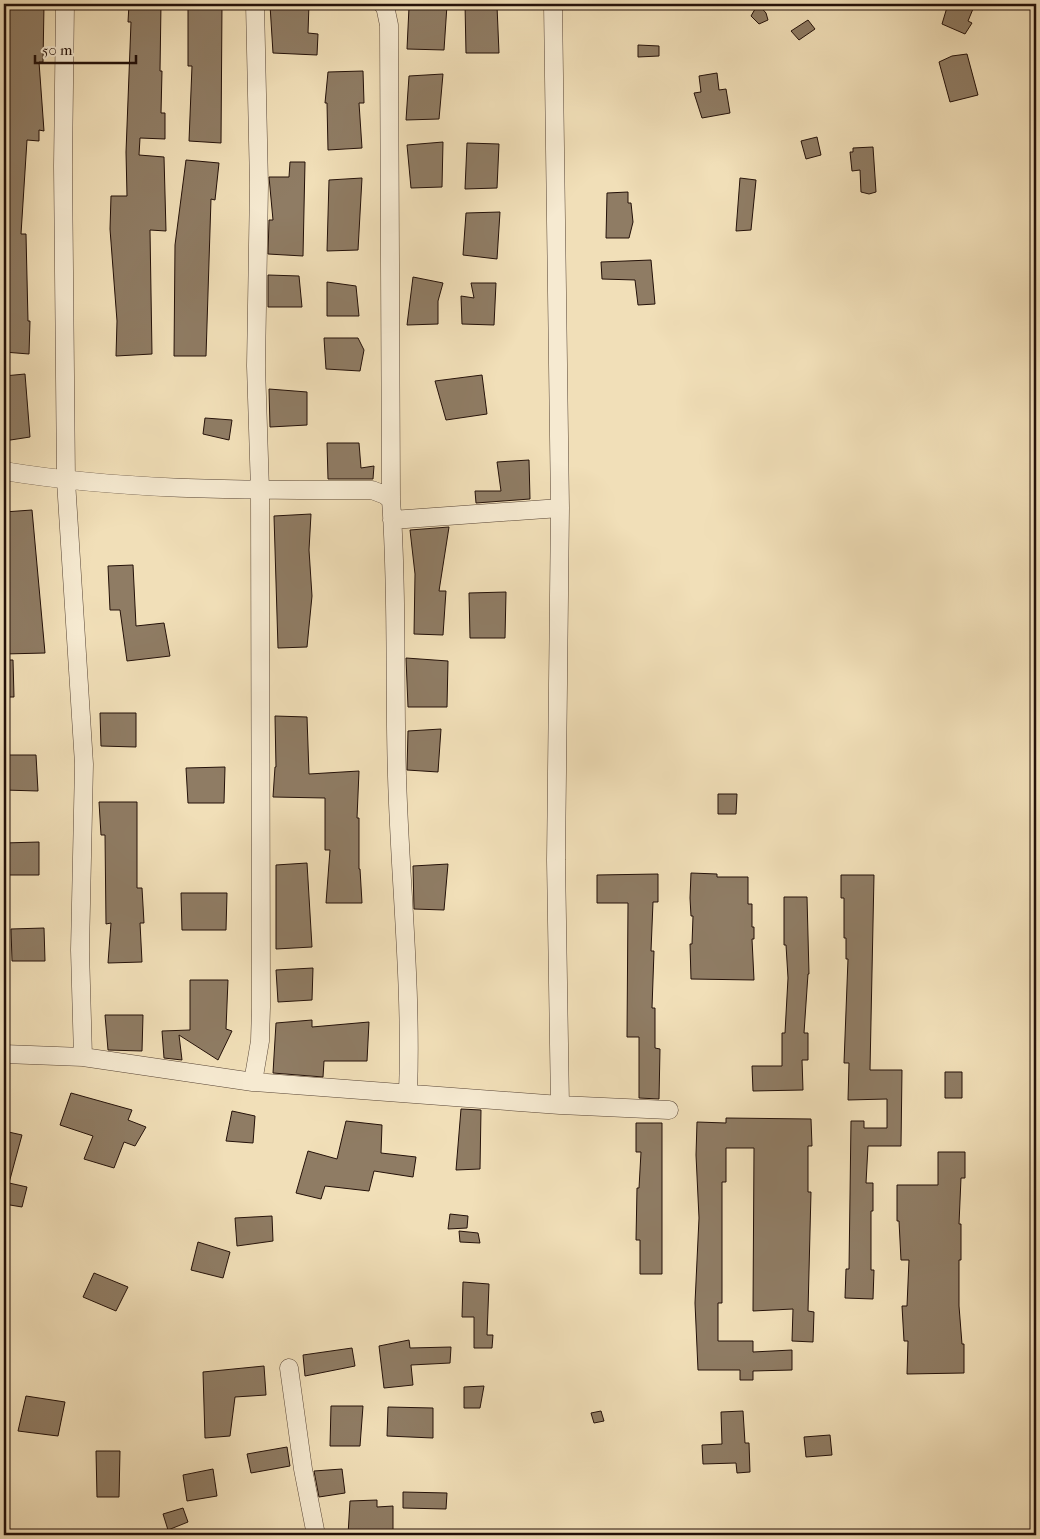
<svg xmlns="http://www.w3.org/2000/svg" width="1040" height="1539" font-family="'IM FELL French Canon',serif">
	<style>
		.building { fill: #8f7c64; stroke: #241109 }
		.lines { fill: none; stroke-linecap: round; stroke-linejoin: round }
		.minor-casing { stroke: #574435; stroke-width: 19 }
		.minor { stroke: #f6ead1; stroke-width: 18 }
	</style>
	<rect width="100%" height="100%" fill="#f1dfb8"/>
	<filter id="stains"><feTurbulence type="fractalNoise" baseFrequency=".004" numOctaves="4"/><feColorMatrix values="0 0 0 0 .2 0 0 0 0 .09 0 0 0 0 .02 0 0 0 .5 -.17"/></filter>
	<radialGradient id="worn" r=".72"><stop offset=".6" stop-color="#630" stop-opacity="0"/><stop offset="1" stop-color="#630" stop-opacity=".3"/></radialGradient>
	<path class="building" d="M5 4 44 5 43 62H39L44 131 39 130V141L27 140 21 234H26L28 321H30L29 354 4 352V152H9L7 103H4V92L7 16H5Z
		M129 4H161L160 71H162L161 113H165V139L140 138 139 155 164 157 166 231 150 230 152 354 116 356 117 321 110 229 111 196H127L126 152 131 22H128Z
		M188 4H222L221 143 189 141 192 66H188Z
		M309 4 308 33 318 34 317 55 273 53 270 5Z
		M465 4 497 6 499 53H466Z
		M758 4 766 13 768 20 759 24 751 16Z
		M948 4H975L968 21 972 23 965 34 942 24Z
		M447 5 444 50 407 49 409 7Z
		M808 20 815 29 799 40 791 31Z
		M638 45 659 46V56L638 57Z
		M967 54 978 95 950 102 939 62 952 56Z
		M363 71 364 103H359L362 148 328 150 327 103H325L328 72Z
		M717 73 719 90 726 89 730 113 702 118 694 93 701 92 699 76Z
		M443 74 439 119 406 120 409 76Z
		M817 137 821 155 806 159 801 141Z
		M443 142 442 187 411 188 407 145Z
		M467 143 499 144 497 188 465 189Z
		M873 147 876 192 869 194 861 192 860 170 852 171 850 152H853V148Z
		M186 160 219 163 215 200 211 199 206 356H174L175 245Z
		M290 162H305L303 256 268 254 269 220H273L269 177H289Z
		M362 178 358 250 327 251 329 180Z
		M740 178 756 180 751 230 736 231Z
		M628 192V203H631L633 222 629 238H606L607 193Z
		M500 212 497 259 463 255 466 213Z
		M651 260 655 304 638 305 635 280 602 279 601 262Z
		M268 275 299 276 302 307H268Z
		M413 277 443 283 438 301V324L407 325Z
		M327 282 356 286 359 316H327Z
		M471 283H496L494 325 462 324 461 296 474 298Z
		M324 338H358L364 350 360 371 326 369Z
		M25 374 30 437 4 441V376Z
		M482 375 487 414 446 420 435 381Z
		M269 389 307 392V425L270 427Z
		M205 418 232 420 229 440 203 434Z
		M327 443H359L361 468 374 466 373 479H328Z
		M529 460 530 499 476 503 475 491H501L497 462Z
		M32 510 45 653 4 654V512Z
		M311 514 309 550 312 596 307 647 278 648 274 516Z
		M449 527 439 591H446L443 635 414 634 415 574 410 530Z
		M133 565 136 626 164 623 170 656 127 661 120 610H110L108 566Z
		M506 592 505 638H470L469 593Z
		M406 658 448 661 447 707H408Z
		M4 660H13L14 697H4Z
		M100 713H136V747L101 746Z
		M275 716 307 717 309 774 359 771 357 818H359V869H360L362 903H326L330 850H325V798L273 797 275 767H276Z
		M441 729 438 772 407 770 408 731Z
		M4 755H36L38 791 4 790Z
		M225 767 224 803H188L186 768Z
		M718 794H737L736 814H718Z
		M99 802H137V888H142L144 923H140L142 962 108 963 111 923 106 924 105 835H101Z
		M39 842V875H7L4 843Z
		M307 863 312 947 276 949V865Z
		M448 864 444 910 414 909 413 866Z
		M691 873 717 874V877H748V904H752V927H754V939H752L754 980 691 979 690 944H692L693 916H691L690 898Z
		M658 874V902H653L651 951H654L652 1008H655V1048L660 1049 659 1099 639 1098V1037H627L628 903H597V875Z
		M841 875H874L870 1070H902L901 1146H868L866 1183H873V1211H871V1270H874L873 1299 845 1298 846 1269H849L851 1121H864V1128H887V1099L848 1100 849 1063H844L848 959H846V938H844V898H841Z
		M181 893H227L226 930H182Z
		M784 897H807L809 974H808L804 1033H808V1060H802L803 1090 753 1091 752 1066H782V1033H785L788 978 786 945H784Z
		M44 928 45 961H12L11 929Z
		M313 968 312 1000 278 1002 276 970Z
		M190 980H228L226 1029 232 1031 218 1060 179 1035 182 1060 164 1058 162 1031 190 1030Z
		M105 1015H143L142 1051 108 1050Z
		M312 1020V1027L369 1022 367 1061H324L323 1077 273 1073 276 1023Z
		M945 1072H962V1098H945Z
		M71 1093 132 1110 128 1120 146 1127 135 1146 124 1142 114 1168 84 1159 93 1136 60 1125Z
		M461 1109 481 1110 480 1169 456 1170Z
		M232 1111 255 1116 253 1143 226 1141Z
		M726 1118 811 1119 812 1146H808V1192H811L808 1311 814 1312 813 1342 792 1341 793 1309 753 1311 754 1148H726V1182H722V1303H718V1341H753V1352L792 1350V1370L753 1371V1380H740V1370H698L695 1303 699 1218 696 1155 697 1122 726 1123Z
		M346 1121 382 1125 381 1153 416 1157 413 1177 374 1171 369 1191 325 1186 321 1199 296 1193 308 1151 337 1159Z
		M636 1123H662V1274H640V1240H636L637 1188H639L641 1152H636Z
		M4 1131 22 1135 9 1183 27 1187 22 1207 4 1204Z
		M938 1152H965V1178H961L959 1224H961V1260H959V1306L962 1344H964V1373L907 1374 908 1341H904L902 1306H907L909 1260H901L899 1221H897V1185H938Z
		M450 1214 468 1216 467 1228 448 1229Z
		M272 1216 273 1241 237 1246 235 1218Z
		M459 1231 478 1233 480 1243 460 1242Z
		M198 1242 230 1252 223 1278 191 1270Z
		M94 1273 128 1287 116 1311 83 1297Z
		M463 1282 489 1284 487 1335H493L492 1348H474V1317H462Z
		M409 1340 410 1348 451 1347 450 1363 411 1365 413 1385 384 1388 379 1346Z
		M352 1348 355 1366 305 1376 303 1355Z
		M264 1366 266 1395 235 1397 230 1436 205 1438 203 1372Z
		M484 1386 480 1408H464V1387Z
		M26 1396 65 1402 58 1436 18 1431Z
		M331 1406H363L360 1446H330Z
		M388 1407 433 1408V1438L387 1436Z
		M601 1411 604 1421 594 1423 591 1413Z
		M743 1411 745 1443H749L750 1472 737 1473 736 1463 703 1464 702 1445 722 1444 721 1412Z
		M830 1435 832 1455 806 1457 804 1437Z
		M287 1447 290 1466 251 1473 247 1454Z
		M96 1451H120L119 1497H97Z
		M213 1469 217 1496 187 1501 183 1475Z
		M342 1469 345 1493 319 1497 314 1471Z
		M403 1492 447 1493 446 1509 403 1508Z
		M377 1500V1507L393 1506V1535H348L350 1501Z
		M183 1508 188 1522 168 1530 163 1514Z"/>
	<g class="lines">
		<g class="minor-casing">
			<path id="minor" d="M65 4 63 166 66 481 84 764 80 950 83 1057 253 1082 560 1105 669 1110
				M382 4 385 6 389 25 391 500
				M553 4 560 508 556 860 560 1105
				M4 471C125 491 250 490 372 490L385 495 391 500C398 592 394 684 397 776 400 882 412 986 408 1093
				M392 520 560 508
				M4 1054 83 1057
				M253 1082 260 1041 261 1007 260 490 256 366 259 185 255 4
				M289 1368 303 1469 316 1535"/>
		</g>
		<use href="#minor" class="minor"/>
	</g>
	<rect width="1040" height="1539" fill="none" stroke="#f1dfb8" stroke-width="20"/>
	<rect x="5" y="5" width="1030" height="1529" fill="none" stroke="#241109" stroke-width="2.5"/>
	<rect x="10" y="10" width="1020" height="1519" fill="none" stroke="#241109"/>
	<path d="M35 55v8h101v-8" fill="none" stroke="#241109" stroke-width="2.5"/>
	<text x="42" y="55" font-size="15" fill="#241109" stroke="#f6ead1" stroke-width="4" paint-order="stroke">50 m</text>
	<rect width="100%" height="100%" filter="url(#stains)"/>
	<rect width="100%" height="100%" fill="url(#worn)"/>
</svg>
